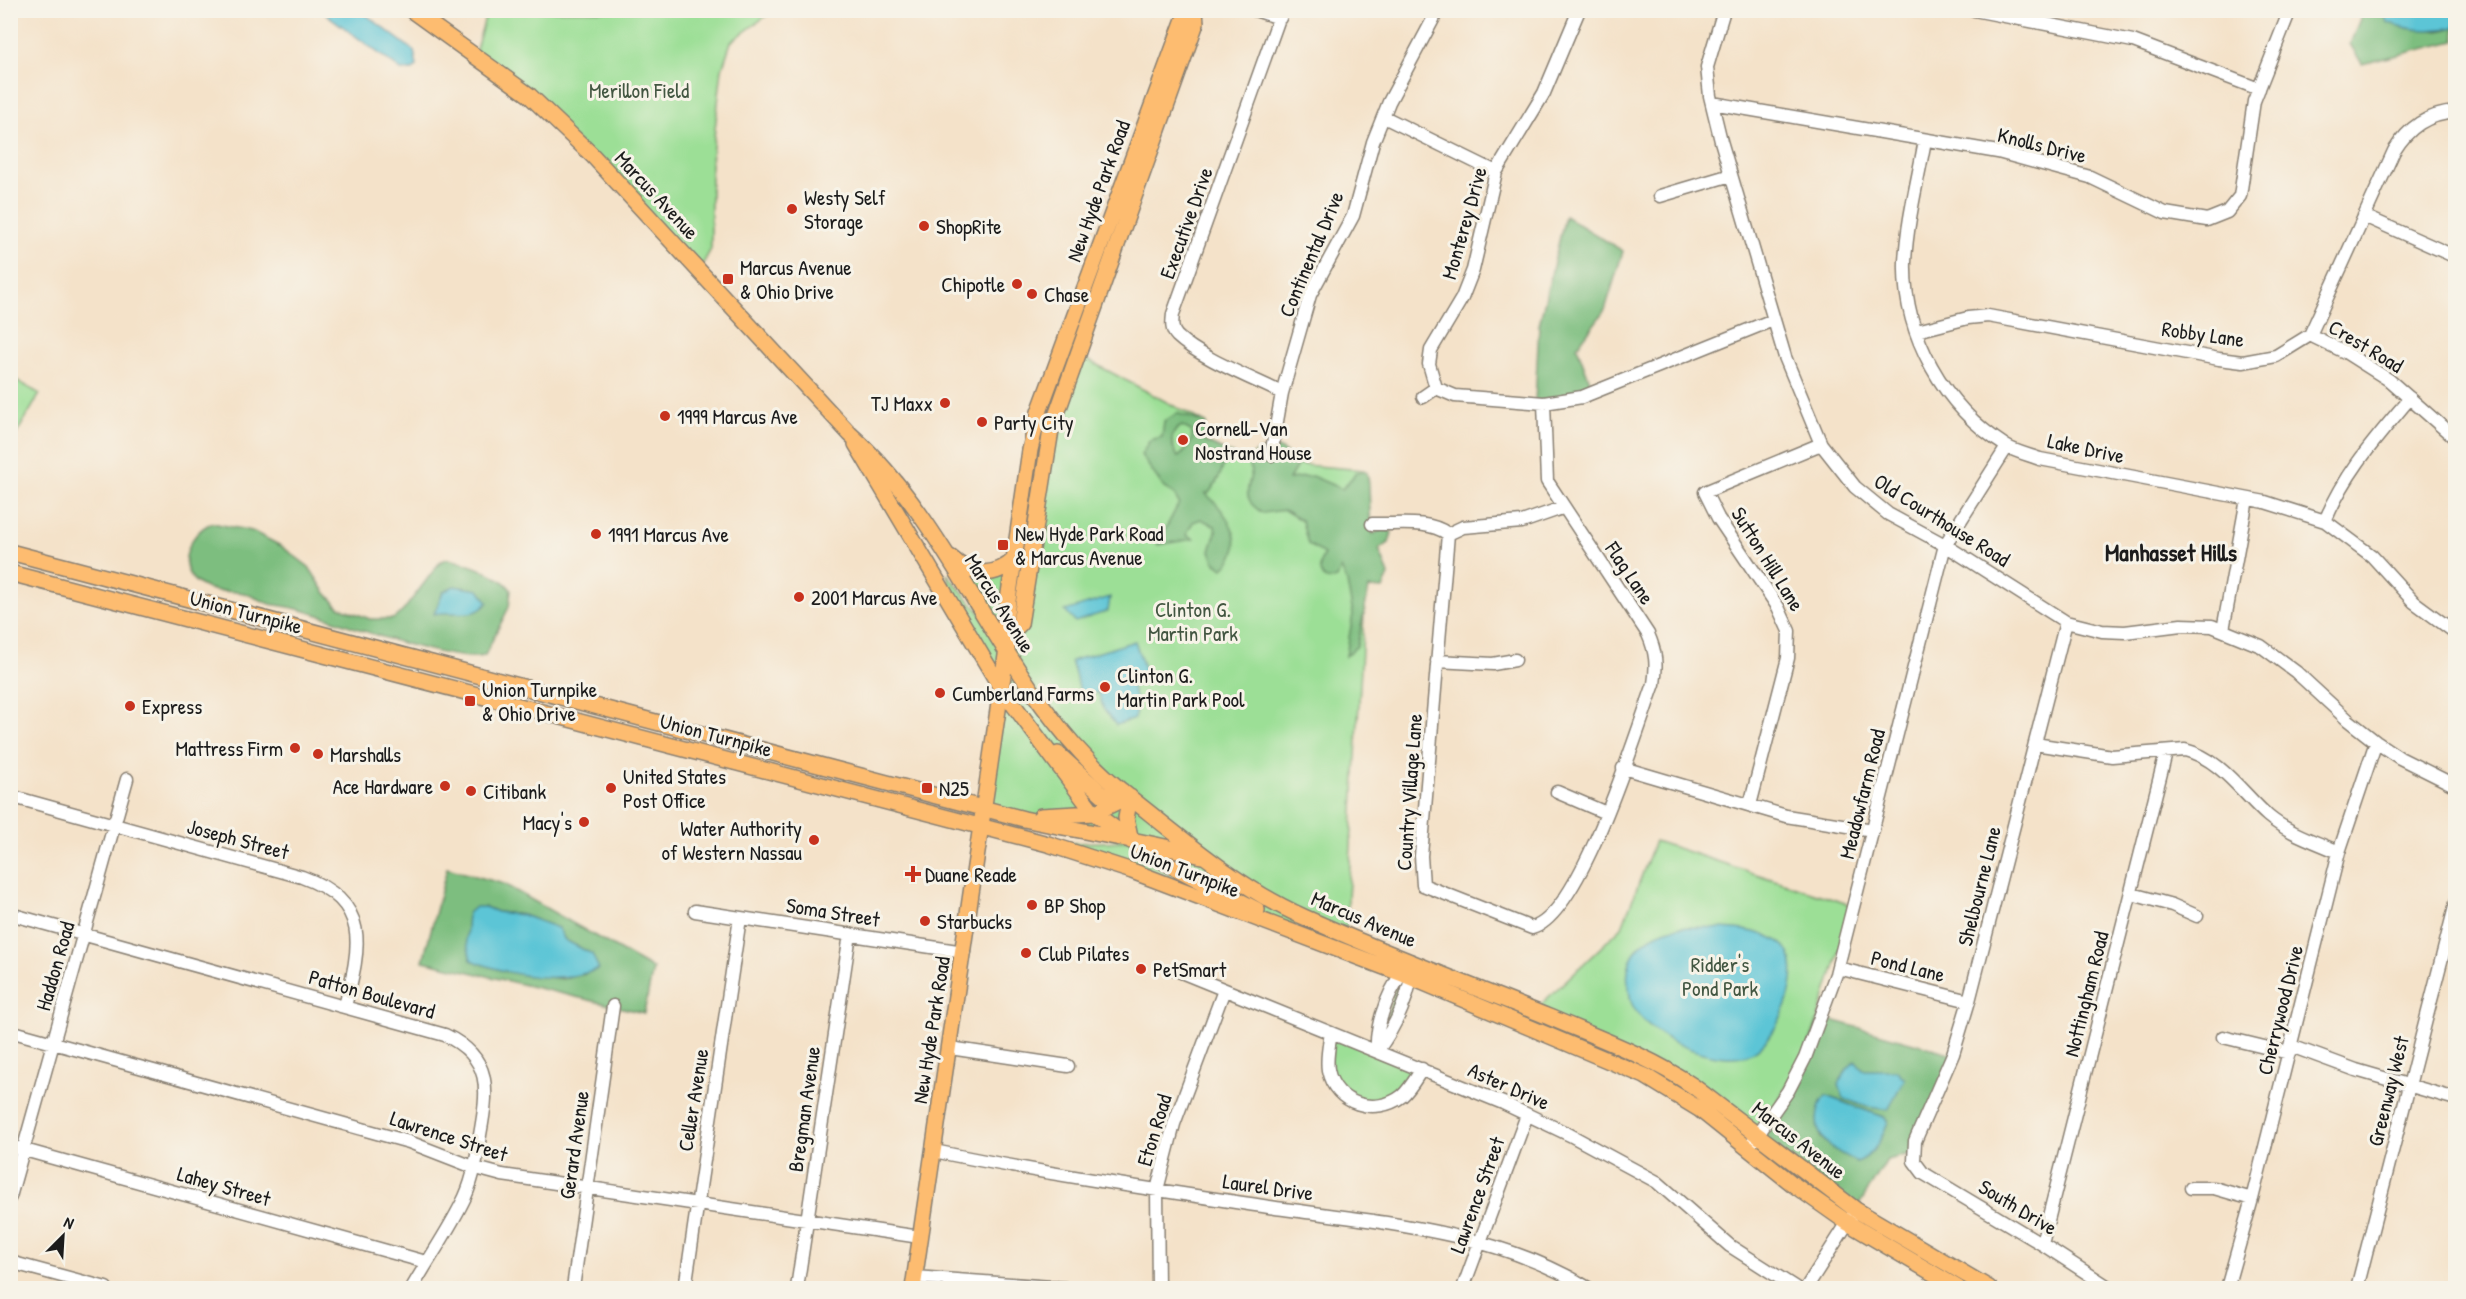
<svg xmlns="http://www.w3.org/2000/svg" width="2466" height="1299" font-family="'Patrick Hand',sans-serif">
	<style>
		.green { fill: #9cdf96; stroke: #5c7e59; stroke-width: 1.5 }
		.forest { fill: #7dbe7f; stroke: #4c6d4e; stroke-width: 1.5; fill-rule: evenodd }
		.water { fill: #5bc5d6; stroke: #3c7079; stroke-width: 1.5 }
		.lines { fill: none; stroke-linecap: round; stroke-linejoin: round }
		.minor-casing { stroke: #887f72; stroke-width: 15 }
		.major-casing { stroke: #887f72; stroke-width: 18 }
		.minor { stroke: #fff; stroke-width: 12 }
		.major { stroke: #fdbc70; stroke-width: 15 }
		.poi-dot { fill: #c8321e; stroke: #f7f3e8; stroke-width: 2 }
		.labels { text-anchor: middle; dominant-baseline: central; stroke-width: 6; stroke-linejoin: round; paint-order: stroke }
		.park-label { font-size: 21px; fill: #425641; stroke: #f7f3e8 }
		.street-label { font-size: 21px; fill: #1c1c1c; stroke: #f7f3e8 }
		.poi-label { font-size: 21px; fill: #1c1c1c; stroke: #f7f3e8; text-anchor: start }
		.quarter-label { font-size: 24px; font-weight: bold; fill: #1c1c1c; stroke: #f7f3e8 }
	</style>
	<rect width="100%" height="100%" fill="#f7f3e8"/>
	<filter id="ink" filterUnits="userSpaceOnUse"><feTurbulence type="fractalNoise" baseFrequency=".0167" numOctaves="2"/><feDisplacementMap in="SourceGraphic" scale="12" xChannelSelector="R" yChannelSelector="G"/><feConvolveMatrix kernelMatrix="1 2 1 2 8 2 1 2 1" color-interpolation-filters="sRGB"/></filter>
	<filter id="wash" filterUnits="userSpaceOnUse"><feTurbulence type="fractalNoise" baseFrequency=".008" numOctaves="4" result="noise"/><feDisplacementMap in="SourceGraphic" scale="24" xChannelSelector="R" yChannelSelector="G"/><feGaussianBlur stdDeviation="1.35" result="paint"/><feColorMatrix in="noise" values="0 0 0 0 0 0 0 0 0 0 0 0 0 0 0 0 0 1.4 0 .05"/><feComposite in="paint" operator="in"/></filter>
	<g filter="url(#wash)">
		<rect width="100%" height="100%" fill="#f4e2c9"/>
		<path class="green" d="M487 11H768L766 16 731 42 722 69 711 163V249L699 271 592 155 474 56Z
			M1069 350 1206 423 1205 442 1245 460 1364 470 1369 524 1346 935 1291 911 1309 928 1285 923 1235 903 1048 844 1127 841 984 808 1001 688 954 606 947 574 986 620 957 563 1006 568 1044 424Z
			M11 377 40 394 11 443Z
			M1655 841 1854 906 1805 1058 1757 1134 1693 1086 1534 1011 1622 927Z
			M1400 973 1412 978 1377 1050 1422 1069 1407 1091 1367 1107 1331 1079V1033L1377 1050Z"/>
		<path class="forest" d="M2363 11H2382L2387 22 2439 31 2455 27V41L2362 64 2350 44Z
			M1565 216 1623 251 1605 310 1577 347 1594 392 1535 402 1539 325Z
			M1177 413 1206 423 1205 442 1225 451C1225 468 1219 479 1209 493H1205C1224 509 1252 545 1223 568L1215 562 1210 551 1216 532 1215 526 1201 519 1193 522 1186 535 1194 539 1157 545 1179 503 1173 493 1164 488 1141 455 1150 440 1162 437 1164 422ZM1182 426 1191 431C1195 440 1186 452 1178 457 1171 447 1168 432 1182 426Z
			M1278 448 1291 456 1298 464 1289 479 1312 476 1342 489 1356 473 1366 471C1372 479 1367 517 1373 534L1385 528 1392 532 1389 543 1379 549 1389 575 1383 589 1369 588 1357 646 1346 656 1353 614 1347 582 1341 568 1337 578C1319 585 1316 566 1324 554L1308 544 1302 521 1284 510 1263 513C1241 500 1248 489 1252 470L1245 460 1258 451Z
			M212 523 252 531 281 546 309 567 325 592 339 607 370 619H393L403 611 441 561 447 559C464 562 502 575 511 590L509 607 485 655C471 664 398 642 379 636 353 628 327 616 301 610 291 607 280 606 270 604 261 601 253 596 244 593 229 590 214 594 200 585 173 569 189 532 212 523Z
			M447 868 504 884 653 969 644 1013 423 961ZM485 907 497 912 523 915 558 928 565 940 592 954 585 974 562 979 515 972Z
			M1821 1017 1953 1054 1913 1153 1887 1160 1856 1210 1757 1134 1788 1091ZM1826 1096 1884 1117 1857 1162 1840 1153 1820 1137Z"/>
		<path class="water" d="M322 11H361L414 51 417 66 413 70H401Z
			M2382 11H2455V27C2432 32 2409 31 2387 22Z
			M454 586 479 590 488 602C476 620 452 610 434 614L443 592Z
			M1110 597 1108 611 1075 622 1065 611Z
			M1135 641 1147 677 1130 682 1136 700 1135 719 1116 725 1104 710 1098 692 1082 697 1071 661Z
			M475 907H485L497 912 523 915 558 928 565 940 592 954 599 969C557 985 511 976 471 960L466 940 468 913Z
			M1679 927C1708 928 1757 925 1782 944 1810 966 1777 1044 1749 1054 1715 1066 1650 1039 1633 1006 1630 1002 1630 994 1629 989 1621 954 1647 933 1679 927Z
			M1855 1061 1863 1070H1896L1905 1079 1888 1110 1868 1107 1844 1099 1839 1085 1844 1072Z
			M1826 1096 1884 1117 1888 1122C1881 1139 1875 1155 1857 1162 1838 1153 1816 1142 1817 1119 1818 1110 1819 1102 1826 1096Z"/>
	</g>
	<g filter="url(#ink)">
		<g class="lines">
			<g class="minor-casing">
				<path id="minor" d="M1255 10 1280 18
					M1579 10 1544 93 1496 172 1473 270 1462 298 1431 350 1429 364 1436 388 1455 396 1544 403 1582 397 1773 320
					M1724 10 1707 67 1710 96 1721 141 1785 357 1821 444 1855 487 1888 514 1945 545 2066 622 2102 631 2125 632 2181 625 2212 626 2261 646 2296 672 2348 720 2376 742 2400 758 2456 786
					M1974 10 2133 41 2259 89
					M1712 103 1998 152 2090 177 2165 213 2207 220 2227 212 2240 196 2254 101 2290 10
					M1384 117 1496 172
					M1925 140C1918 180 1907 221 1905 262 1903 335 1944 407 2006 446 2016 452 2029 455 2040 459L2265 502 2325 521 2372 556 2414 602 2456 633
					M1660 196 1731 175
					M2364 216 2456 257
					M1917 331 1968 318 1988 316 2219 359 2243 362 2276 356 2310 335 2394 151C2409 127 2427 114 2456 112
					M2310 335 2345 352 2389 380 2456 439
					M1282 393C1252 378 1200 358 1177 336 1171 330 1172 323 1173 314L1282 10
					M1423 397 1436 388
					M1271 455 1282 393 1310 295 1353 216 1373 142 1389 102 1438 10
					M2325 521C2347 470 2375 440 2410 398
					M1372 524C1396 525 1428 519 1448 534L1463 527 1522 522 1562 508
					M1448 534 1421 856 1423 885 1532 928C1581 915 1636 733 1654 684 1657 665 1656 652 1648 634L1547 481 1544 403
					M2066 622 1969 1001 1953 1054 1915 1141 1914 1161 1923 1173 2042 1244 2110 1288
					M2223 630 2247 499
					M1437 661 1493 664 1515 660
					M2035 744 2112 756 2185 750C2221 759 2242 793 2268 816 2288 833 2316 842 2339 852
					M1623 768 1786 816 1873 830
					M1557 792 1606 813
					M10 796 302 877C371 902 361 946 345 1006
					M1750 805 1788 658 1789 631 1778 607 1718 518 1705 492 1821 444
					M2132 894 2172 905 2197 916
					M695 911 964 952
					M10 914 445 1035C493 1058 488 1090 480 1135 477 1157 474 1177 465 1197 450 1229 429 1258 412 1288
					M1412 961C1413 991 1395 1028 1377 1051 1375 1021 1391 983 1412 961Z
					M1838 968 1969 1001
					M1176 970 1503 1103 1570 1135 1657 1182 1730 1246 1796 1288
					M10 1031 409 1142 476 1168 502 1175 920 1237
					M1331 1033C1329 1045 1326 1058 1328 1070 1335 1105 1376 1116 1402 1096 1410 1089 1416 1078 1422 1069
					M2223 1037 2289 1053
					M2291 1046 2356 1070 2456 1099
					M950 1048 1068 1066
					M1752 1142 1788 1091 1805 1058 1836 974 1945 545 2007 447
					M10 1146 426 1262
					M934 1151C1045 1174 1157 1190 1269 1207 1376 1222 1494 1230 1588 1288
					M2191 1188H2214L2252 1199
					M10 1197 127 779
					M2042 1244 2166 753
					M10 1262 106 1288
					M915 1277 1065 1288
					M573 1288 613 1006
					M685 1288 740 918
					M797 1288 850 934
					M1158 1288 1157 1190 1174 1124 1224 990
					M1463 1288 1527 1115
					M1806 1288 1852 1216
					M2227 1288 2252 1199 2339 852 2376 742
					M2357 1288 2456 903"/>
			</g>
			<g class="major-casing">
				<path id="major" d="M411 10 529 95 592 155 850 434C961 533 1004 697 1123 792 1179 836 1238 888 1304 917 1384 953 1467 984 1549 1017 1598 1038 1649 1056 1693 1086L1856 1210 1989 1288
					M856 444 1001 688 1094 813 1151 855 1257 910
					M10 552 1024 819C1083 832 1144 840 1202 856
					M950 557C971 576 994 579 1015 559
					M10 573 1048 844 1132 871 1400 973
					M1009 635 1020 624 1051 430 1196 23 1195 10
					M1058 754 1103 795 1113 796 1122 791
					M1130 797 1126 818 1131 841
					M1041 816 1094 813 1125 798
					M1391 969 1645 1076 1699 1109 1794 1185 1848 1223 1958 1288
					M913 1288 1009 635 1005 621 1030 450 1039 412 1184 19 1193 10"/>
			</g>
			<use href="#minor" class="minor"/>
			<use href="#major" class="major"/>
		</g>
	</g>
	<g class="poi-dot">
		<circle cx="792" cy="209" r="6"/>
		<circle cx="924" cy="226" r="6"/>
		<rect x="722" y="273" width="12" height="12" rx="3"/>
		<circle cx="1017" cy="284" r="6"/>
		<circle cx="1032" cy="294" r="6"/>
		<circle cx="945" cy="403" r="6"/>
		<circle cx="665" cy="416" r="6"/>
		<circle cx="982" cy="422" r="6"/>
		<circle cx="1183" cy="440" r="6"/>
		<circle cx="596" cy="534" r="6"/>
		<rect x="997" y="539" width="12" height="12" rx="3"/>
		<circle cx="799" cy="597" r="6"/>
		<circle cx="1105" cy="687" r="6"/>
		<circle cx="940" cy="693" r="6"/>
		<rect x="464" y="695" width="12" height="12" rx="3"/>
		<circle cx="130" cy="706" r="6"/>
		<circle cx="295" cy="748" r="6"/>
		<circle cx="318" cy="754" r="6"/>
		<circle cx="445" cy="786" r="6"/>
		<circle cx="611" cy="788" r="6"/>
		<rect x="921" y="782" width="12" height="12" rx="3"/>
		<circle cx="471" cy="791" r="6"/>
		<circle cx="584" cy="822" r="6"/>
		<circle cx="814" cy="840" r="6"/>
		<path d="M910 865h6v6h6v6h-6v6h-6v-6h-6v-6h6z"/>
		<circle cx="1032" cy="905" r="6"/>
		<circle cx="925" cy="921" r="6"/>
		<circle cx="1026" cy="953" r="6"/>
		<circle cx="1141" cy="969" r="6"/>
	</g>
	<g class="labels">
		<g class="park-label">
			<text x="639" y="90">Merillon Field</text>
			<text x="1193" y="609">Clinton G.<tspan x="1193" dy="24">Martin Park</tspan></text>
			<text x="1720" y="964">Ridder's<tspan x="1720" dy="24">Pond Park</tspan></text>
		</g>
		<g class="street-label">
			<text transform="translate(2042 145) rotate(14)">Knolls Drive</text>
			<text transform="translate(1098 191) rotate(-70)">New Hyde Park Road</text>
			<text transform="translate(657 195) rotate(47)">Marcus Avenue</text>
			<text transform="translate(1186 223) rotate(-70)">Executive Drive</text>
			<text transform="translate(1464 223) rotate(-74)">Monterey Drive</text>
			<text transform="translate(1311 254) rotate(-67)">Continental Drive</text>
			<text transform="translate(2203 334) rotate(8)">Robby Lane</text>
			<text transform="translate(2366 346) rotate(31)">Crest Road</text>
			<text transform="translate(2086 448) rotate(12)">Lake Drive</text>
			<text transform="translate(1942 520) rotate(32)">Old Courthouse Road</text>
			<text transform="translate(1768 559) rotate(58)">Sutton Hill Lane</text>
			<text transform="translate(1630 573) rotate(56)">Flag Lane</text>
			<text transform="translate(1000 603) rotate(58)">Marcus Avenue</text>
			<text transform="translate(246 612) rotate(15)">Union Turnpike</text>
			<text transform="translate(716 735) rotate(15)">Union Turnpike</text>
			<text transform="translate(1409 792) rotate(-86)">Country Village Lane</text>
			<text transform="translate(1862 794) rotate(-76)">Meadowfarm Road</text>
			<text transform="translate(238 839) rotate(15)">Joseph Street</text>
			<text transform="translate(1185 870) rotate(21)">Union Turnpike</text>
			<text transform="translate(1979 886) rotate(-76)">Shelbourne Lane</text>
			<text transform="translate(833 912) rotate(9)">Soma Street</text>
			<text transform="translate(1364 919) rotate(23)">Marcus Avenue</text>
			<text transform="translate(55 966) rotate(-74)">Haddon Road</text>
			<text transform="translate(1908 966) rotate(14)">Pond Lane</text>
			<text transform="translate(372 994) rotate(16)">Patton Boulevard</text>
			<text transform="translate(2086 994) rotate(-76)">Nottingham Road</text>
			<text transform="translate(2280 1010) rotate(-76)">Cherrywood Drive</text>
			<text transform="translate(931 1030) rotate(-81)">New Hyde Park Road</text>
			<text transform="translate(1509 1086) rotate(24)">Aster Drive</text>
			<text transform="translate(2388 1091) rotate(-76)">Greenway West</text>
			<text transform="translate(693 1100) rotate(-81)">Celler Avenue</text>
			<text transform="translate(804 1109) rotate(-82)">Bregman Avenue</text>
			<text transform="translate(1154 1130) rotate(-73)">Eton Road</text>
			<text transform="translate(449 1136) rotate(18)">Lawrence Street</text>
			<text transform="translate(1799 1140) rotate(38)">Marcus Avenue</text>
			<text transform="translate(574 1145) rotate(-82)">Gerard Avenue</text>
			<text transform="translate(224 1186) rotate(16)">Lahey Street</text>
			<text transform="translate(1268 1187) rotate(8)">Laurel Drive</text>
			<text transform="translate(1477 1195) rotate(-70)">Lawrence Street</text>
			<text transform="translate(2018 1207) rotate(31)">South Drive</text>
		</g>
		<g class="poi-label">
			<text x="804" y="197">Westy Self<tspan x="804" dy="24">Storage</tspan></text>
			<text x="936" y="226">ShopRite</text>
			<text x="740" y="267">Marcus Avenue<tspan x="740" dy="24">&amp; Ohio Drive</tspan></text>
			<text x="1005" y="284" text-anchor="end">Chipotle</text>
			<text x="1044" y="294">Chase</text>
			<text x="933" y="403" text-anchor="end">TJ Maxx</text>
			<text x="677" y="416">1999 Marcus Ave</text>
			<text x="994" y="422">Party City</text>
			<text x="1195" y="428">Cornell-Van<tspan x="1195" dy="24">Nostrand House</tspan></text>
			<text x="1015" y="533">New Hyde Park Road<tspan x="1015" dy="24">&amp; Marcus Avenue</tspan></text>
			<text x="608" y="534">1991 Marcus Ave</text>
			<text x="811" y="597">2001 Marcus Ave</text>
			<text x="1117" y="675">Clinton G.<tspan x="1117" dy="24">Martin Park Pool</tspan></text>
			<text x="482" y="689">Union Turnpike<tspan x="482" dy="24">&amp; Ohio Drive</tspan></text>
			<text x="952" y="693">Cumberland Farms</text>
			<text x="142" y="706">Express</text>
			<text x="283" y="748" text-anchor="end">Mattress Firm</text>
			<text x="330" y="754">Marshalls</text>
			<text x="623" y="776">United States<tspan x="623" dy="24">Post Office</tspan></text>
			<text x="433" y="786" text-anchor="end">Ace Hardware</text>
			<text x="939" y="788">N25</text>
			<text x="483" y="791">Citibank</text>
			<text x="572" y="822" text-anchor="end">Macy's</text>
			<text x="802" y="828" text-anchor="end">Water Authority<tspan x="802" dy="24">of Western Nassau</tspan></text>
			<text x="925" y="874">Duane Reade</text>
			<text x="1044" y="905">BP Shop</text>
			<text x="937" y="921">Starbucks</text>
			<text x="1038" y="953">Club Pilates</text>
			<text x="1153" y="969">PetSmart</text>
		</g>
		<g class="quarter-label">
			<text x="2171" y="552">Manhasset Hills</text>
		</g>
	</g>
	<rect width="2466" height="1299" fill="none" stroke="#f7f3e8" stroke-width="36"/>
	<g transform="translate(63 1236) rotate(24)" stroke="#f7f3e8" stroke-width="4.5" paint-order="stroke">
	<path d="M0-4.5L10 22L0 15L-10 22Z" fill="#1c1c1c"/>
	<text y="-9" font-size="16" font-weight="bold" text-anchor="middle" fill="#1c1c1c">N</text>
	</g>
</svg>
